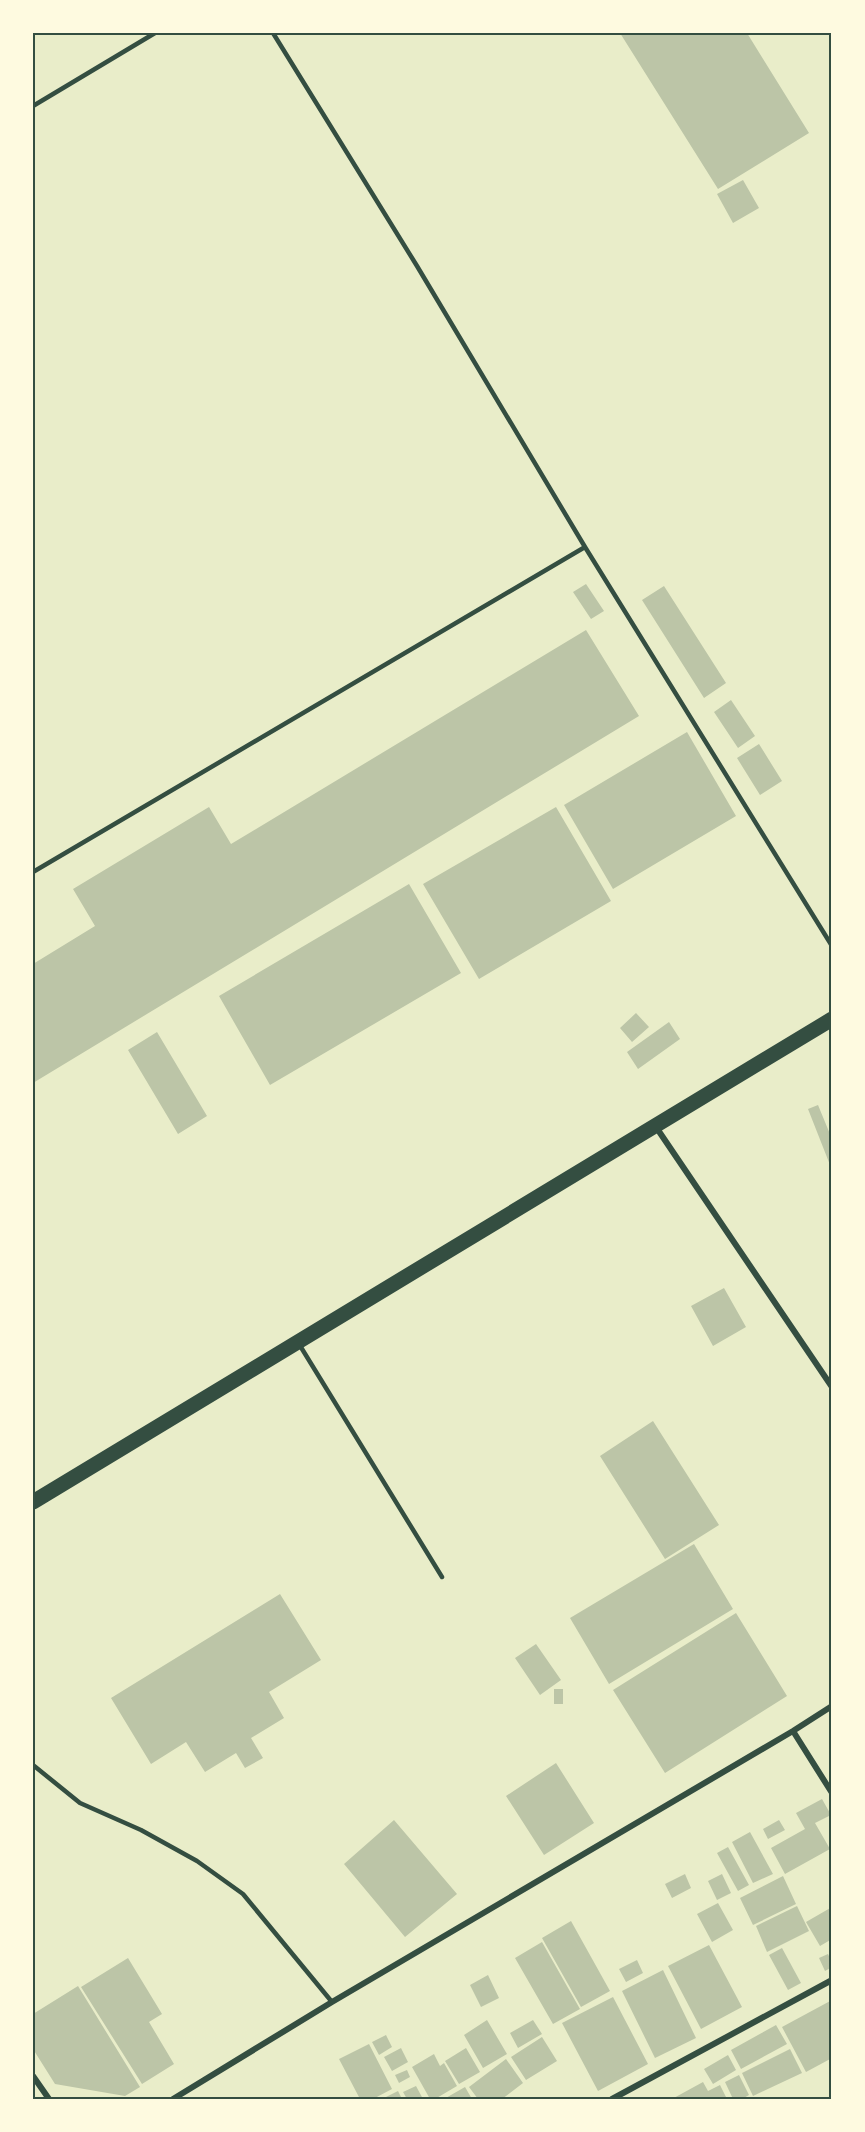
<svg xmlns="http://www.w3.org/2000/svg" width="865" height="2132" font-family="'Source Sans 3',sans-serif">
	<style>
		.building { fill: #bcc5a7 }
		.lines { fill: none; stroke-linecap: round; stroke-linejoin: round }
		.service { stroke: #344e41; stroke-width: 4.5 }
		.minor { stroke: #344e41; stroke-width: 6 }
		.primary { stroke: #344e41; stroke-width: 15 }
		.neatline { fill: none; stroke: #344e41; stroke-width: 2 }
	</style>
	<rect width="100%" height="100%" fill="#e9edc9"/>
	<path class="building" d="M620 33H747L809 133 718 189Z
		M743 180 759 208 733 223 717 194Z
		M586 584 604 611 591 619 573 592Z
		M664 586 726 683 704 698 642 600Z
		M586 630 639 716 33 1083V964L95 926 73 889 209 807 231 844Z
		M731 700 755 736 738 748 714 712Z
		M687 732 736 816 613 889 564 805Z
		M759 744 782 781 760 795 737 758Z
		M556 807 611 901 479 979 423 884Z
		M409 884 461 973 270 1085 219 996Z
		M636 1013 649 1027 632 1042 620 1028Z
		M669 1022 680 1039 638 1069 627 1052Z
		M157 1032 207 1116 178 1134 128 1050Z
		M818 1105 832 1139V1170L808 1109Z
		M724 1288 746 1327 713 1346 691 1306Z
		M653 1421 719 1525 665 1559 600 1456Z
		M694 1544 733 1609 609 1684 570 1618Z
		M280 1594 321 1660 269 1692 284 1718 251 1738 263 1758 245 1768 236 1753 205 1772 186 1742 151 1764 111 1698Z
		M736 1613 787 1696 665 1773 613 1690Z
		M536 1644 561 1680 540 1695 515 1658Z
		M554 1689H563V1704H554Z
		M556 1763 594 1823 544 1855 506 1796Z
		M822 1799 831 1815 815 1823 830 1849 785 1874 771 1848 805 1829 796 1813Z
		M394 1820 457 1894 405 1937 344 1864Z
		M779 1820 785 1830 768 1839 763 1829Z
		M750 1832 773 1874 753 1883 732 1842Z
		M728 1847 749 1885 738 1891 717 1853Z
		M685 1874 691 1888 672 1898 665 1884Z
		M722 1874 731 1893 717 1900 708 1881Z
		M783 1876 796 1904 753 1925 740 1898Z
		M718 1903 733 1930 712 1942 697 1914Z
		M797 1906 809 1931 767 1952 756 1926Z
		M832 1907V1939L820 1946 806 1922Z
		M571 1921 610 1991 581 2007 542 1938Z
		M542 1942 580 2009 553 2024 515 1958Z
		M709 1945 742 2007 701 2029 668 1966Z
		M782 1948 801 1983 788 1990 769 1955Z
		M828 1954 832 1962V1967L825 1971 819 1958Z
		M128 1958 162 2014 149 2022 174 2064 142 2084 81 1987Z
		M637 1960 643 1973 626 1982 619 1969Z
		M663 1970 696 2038 655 2058 622 1991Z
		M488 1975 499 1998 481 2007 470 1985Z
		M78 1986 140 2087 125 2096 55 2084 33 2049V2014Z
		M613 1997 648 2064 598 2091 562 2023Z
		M832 2000V2058L806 2072 782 2027Z
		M487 2020 507 2054 483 2068 464 2035Z
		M533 2020 542 2034 518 2048 510 2033Z
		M776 2025 787 2044 741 2069 731 2050Z
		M386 2035 392 2047 379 2055 372 2042Z
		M542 2037 557 2061 526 2080 511 2057Z
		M369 2044 392 2089 373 2099H360L339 2059Z
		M401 2048 408 2062 392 2071 384 2057Z
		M466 2048 480 2072 459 2084 445 2061Z
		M790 2049 802 2073 753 2096 742 2073Z
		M434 2054 440 2066 444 2063 457 2086 435 2099H430L412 2067Z
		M728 2055 736 2070 713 2084 704 2069Z
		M506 2059 523 2083 502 2099H478L469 2087Z
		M407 2070 410 2077 399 2083 395 2075Z
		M739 2075 749 2095 742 2099H733L725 2082Z
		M703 2082 708 2091 720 2085 727 2099H672Z
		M416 2086 423 2099H407L403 2092Z
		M465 2087 472 2099H444Z
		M398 2091 402 2099H382Z"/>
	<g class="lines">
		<path class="service" d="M33 106 155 33
			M585 547 832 946
			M33 872 585 547 417 266 273 33
			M299 1344 442 1577
			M33 1765 80 1803 141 1830 197 1861 243 1894 332 2002"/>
		<path class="minor" d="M656 1127 832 1387
			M793 1731 832 1793
			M33 2076 49 2099
			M173 2099 332 2002 793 1731 832 1706
			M612 2099 832 1980"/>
		<path class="primary" d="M33 1502 832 1019"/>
	</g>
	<rect width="865" height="2132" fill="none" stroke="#fefae0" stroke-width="69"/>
	<rect x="34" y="34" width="796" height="2064" class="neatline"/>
</svg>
